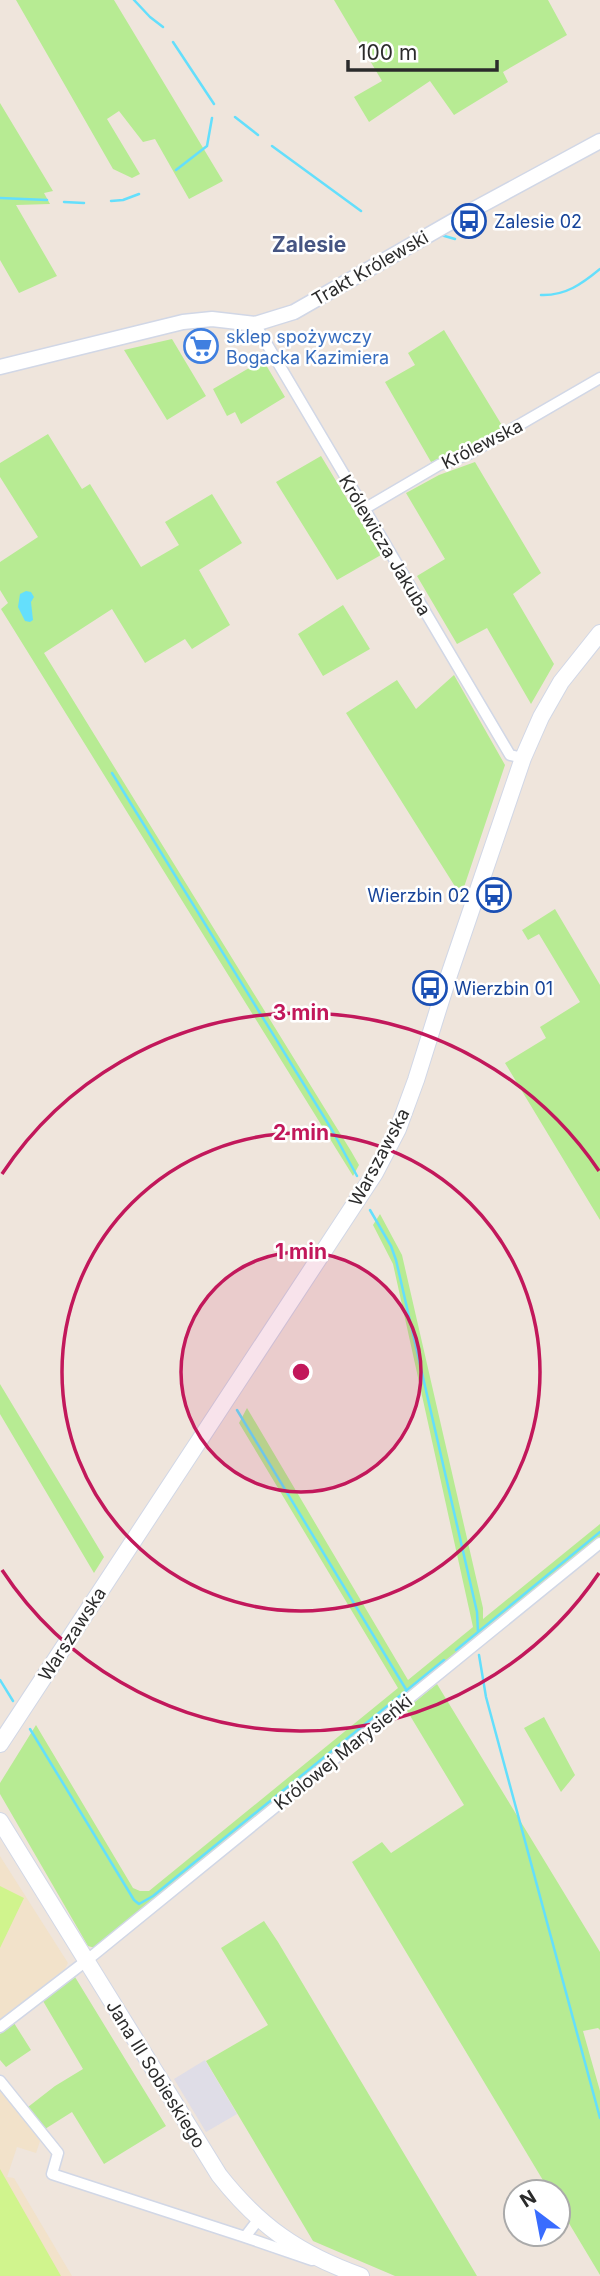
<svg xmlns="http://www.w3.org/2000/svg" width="600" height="2276" font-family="Inter,sans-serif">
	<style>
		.industrial { fill: #dfdde7 }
		.education { fill: #f2e2ca }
		.green { fill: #b7eb93 }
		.pitch { fill: #d0f48d }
		.water { fill: #64dffc }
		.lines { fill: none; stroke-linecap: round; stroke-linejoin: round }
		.stream { stroke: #64dffc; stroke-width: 2.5 }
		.minor-casing { stroke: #d1d7e6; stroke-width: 13 }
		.tertiary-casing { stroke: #d1d7e6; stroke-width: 17 }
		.secondary-casing { stroke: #d1d7e6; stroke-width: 18 }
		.minor { stroke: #fff; stroke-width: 10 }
		.tertiary { stroke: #fff; stroke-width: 14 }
		.secondary { stroke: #fff; stroke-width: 16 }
		.ring { fill: none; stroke: #c2185b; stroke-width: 3.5 }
		.labels { text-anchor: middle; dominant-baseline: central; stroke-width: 5; stroke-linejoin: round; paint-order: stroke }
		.transit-label { font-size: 18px; fill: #164399; stroke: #fff; text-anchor: start }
		.street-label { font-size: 18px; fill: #2b2b2b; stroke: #fff }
		.shop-label { font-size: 18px; fill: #366cbe; stroke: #fff; text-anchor: start }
		.quarter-label { font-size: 21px; font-weight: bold; fill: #465582; stroke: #fff }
		.centre { fill: #c2185b; stroke: #fff; stroke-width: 3.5 }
		.ring-label { font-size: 21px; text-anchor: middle; font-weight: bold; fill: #c2185b; stroke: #fff; stroke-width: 5; stroke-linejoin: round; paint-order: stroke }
	</style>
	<rect width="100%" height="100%" fill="#efe5dc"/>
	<path class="industrial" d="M205 2060 237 2114 206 2132 174 2079Z"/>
	<path class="education" d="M0 1856 68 1963 64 1971 0 2021Z
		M0 2089 41 2138 36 2153 17 2147 7 2177 14 2178 72 2276H0Z"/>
	<path class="green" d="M16 0H114L223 181 189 199 155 139 143 142 119 111 107 119 140 174 132 178 113 169Z
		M334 0H548L567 35 503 72 508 82 454 115 430 81 369 122 354 97 382 81Z
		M0 103 53 191 44 193 50 204 16 205 57 276 19 293 0 260Z
		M444 330 503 427 466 450 431 462 385 382 415 365 408 353Z
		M172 339 206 396 167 420 124 350Z
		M263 360 285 397 241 424 235 412 227 416 213 389Z
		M48 434 82 489 90 484 141 567 179 545 165 522 212 494 242 543 199 570 230 625 192 649 185 639 145 663 112 609 44 653 351 1151 359 1165 353 1176 1 609 8 603 0 590V562L38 537 0 477V463Z
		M321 456 381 555 337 580 276 482Z
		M475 462 541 573 513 594 554 664 531 704 487 628 457 644 417 576 445 559 406 493 439 475Z
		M343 605 370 649 323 676 298 634Z
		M454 675 505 765 461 896 346 713 397 680 416 709Z
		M555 909 600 985V1220L505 1063 546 1038 540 1027 580 1002 539 934 528 940 522 930Z
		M380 1214 402 1255 483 1608V1619L600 1524V1537L98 1945 95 1948 88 1946 0 1794V1783L36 1725 133 1888 140 1891H149L398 1688 239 1423 247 1408 408 1680 473 1627 393 1264 373 1225Z
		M0 1384 104 1557 94 1573 0 1414Z
		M437 1684 600 1952V2030L598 2028 583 2031 600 2091V2275L558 2205V2192H550L352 1862 382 1842 391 1853 464 1805 406 1709Z
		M544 1717 575 1775 561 1792 524 1728Z
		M264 1921 278 1942 477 2276H395L313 2241 206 2061 268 2025 221 1948Z
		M75 1977 166 2126 104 2164 72 2112 45 2129 28 2107 55 2086 83 2069 43 2001Z
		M14 2023 31 2050 6 2067 0 2060V2034Z"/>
	<path class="pitch" d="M0 1886 24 1898 0 1948Z
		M0 2169 61 2276H0Z"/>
	<path class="water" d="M26 591 31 592 34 597 31 602 33 620 30 622 25 621 18 607 20 594Z"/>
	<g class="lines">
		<path class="stream" d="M134 0 150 17 163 27
			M173 42 214 104
			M235 117 258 135
			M272 146 361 211
			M176 170 207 146 212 118
			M0 198 47 200
			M111 201 123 200 139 194
			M64 202 84 203
			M441 235 455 239
			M541 295C565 296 582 284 600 269
			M112 773 332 1130 357 1176
			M370 1210 391 1246 396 1260 477 1612 478 1632
			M237 1410 407 1691
			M456 1650 600 1532
			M479 1655 486 1697 600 2118
			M0 1680 13 1701
			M30 1729 134 1900 139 1904 153 1896 444 1660"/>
		<g class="minor-casing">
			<path id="minor" d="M255 324 510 755 523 758
				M364 509 439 465 469 454 600 378
				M0 2027 86 1961 600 1543
				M0 2081 58 2153 52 2174 245 2237 258 2220
				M245 2237 312 2260"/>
		</g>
		<g class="tertiary-casing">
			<path id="tertiary" d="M0 367 183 322 212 319 255 324 294 312 467 213 600 141"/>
		</g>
		<g class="secondary-casing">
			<path id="secondary" d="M0 1744 375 1173 398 1129 416 1080 448 978 523 758 541 717 561 682 600 633
				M0 1821 219 2175C259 2226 299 2254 361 2276"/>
		</g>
		<use href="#minor" class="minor"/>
		<use href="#tertiary" class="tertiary"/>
		<use href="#secondary" class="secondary"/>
	</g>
	<circle cx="301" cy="1372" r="120" fill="#c2185b" fill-opacity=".12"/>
	<g class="ring">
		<circle cx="301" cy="1372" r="120"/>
		<circle cx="301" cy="1372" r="239"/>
		<path d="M599 1573A359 359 0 0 1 2 1570M2 1174A359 359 0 0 1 599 1171"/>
	</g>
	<defs>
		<g id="bus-ring" transform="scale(1.75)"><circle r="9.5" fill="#fff" stroke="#1a4fb4" stroke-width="1.5"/><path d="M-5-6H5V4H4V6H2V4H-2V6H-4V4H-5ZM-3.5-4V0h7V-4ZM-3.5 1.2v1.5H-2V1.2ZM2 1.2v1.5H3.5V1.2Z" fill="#1a4fb4"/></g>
		<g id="supermarket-ring" transform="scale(1.75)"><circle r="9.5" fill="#fff" stroke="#3f7fe0" stroke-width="1.5"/><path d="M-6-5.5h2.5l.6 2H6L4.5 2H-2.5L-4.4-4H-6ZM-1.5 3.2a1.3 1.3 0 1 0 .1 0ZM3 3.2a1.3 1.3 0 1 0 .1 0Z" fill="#3f7fe0"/></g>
	</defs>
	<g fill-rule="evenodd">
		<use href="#bus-ring" x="469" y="221"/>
		<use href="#supermarket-ring" x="201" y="346"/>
		<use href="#bus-ring" x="494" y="895"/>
		<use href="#bus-ring" x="430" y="988"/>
	</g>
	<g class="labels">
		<g class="transit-label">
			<text x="494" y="221">Zalesie 02</text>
			<text x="470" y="895" text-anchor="end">Wierzbin 02</text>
			<text x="454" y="988">Wierzbin 01</text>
		</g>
		<g class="street-label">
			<text transform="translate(370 268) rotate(-30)">Trakt Królewski</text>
			<text transform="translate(482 444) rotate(-27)">Królewska</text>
			<text transform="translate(385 545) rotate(59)">Królewicza Jakuba</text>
			<text transform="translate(379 1157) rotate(-62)">Warszawska</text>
			<text transform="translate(72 1634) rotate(-57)">Warszawska</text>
			<text transform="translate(343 1752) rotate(-39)">Królowej Marysieńki</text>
			<text transform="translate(156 2074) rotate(58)">Jana III Sobieskiego</text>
		</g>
		<g class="shop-label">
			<text x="226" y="336">sklep spożywczy<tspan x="226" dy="21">Bogacka Kazimiera</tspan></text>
		</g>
		<g class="quarter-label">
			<text x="309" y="244">Zalesie</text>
		</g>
	</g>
	<circle cx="301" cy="1372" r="10" class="centre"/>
	<g class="ring-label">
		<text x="301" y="1020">3 min</text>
		<text x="301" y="1140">2 min</text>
		<text x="301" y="1259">1 min</text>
	</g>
	<g transform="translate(537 2213) rotate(328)"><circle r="33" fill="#ffffff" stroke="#aaaaaa" stroke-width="2"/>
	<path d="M0-5L12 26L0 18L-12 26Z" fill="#396cff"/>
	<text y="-10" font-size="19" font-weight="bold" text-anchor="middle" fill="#2b2b2b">N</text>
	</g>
	<path d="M348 60v10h149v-10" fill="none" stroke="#2b2b2b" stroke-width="3.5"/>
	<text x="358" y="60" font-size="21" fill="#2b2b2b" stroke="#ffffff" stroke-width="5" paint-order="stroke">100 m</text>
</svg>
